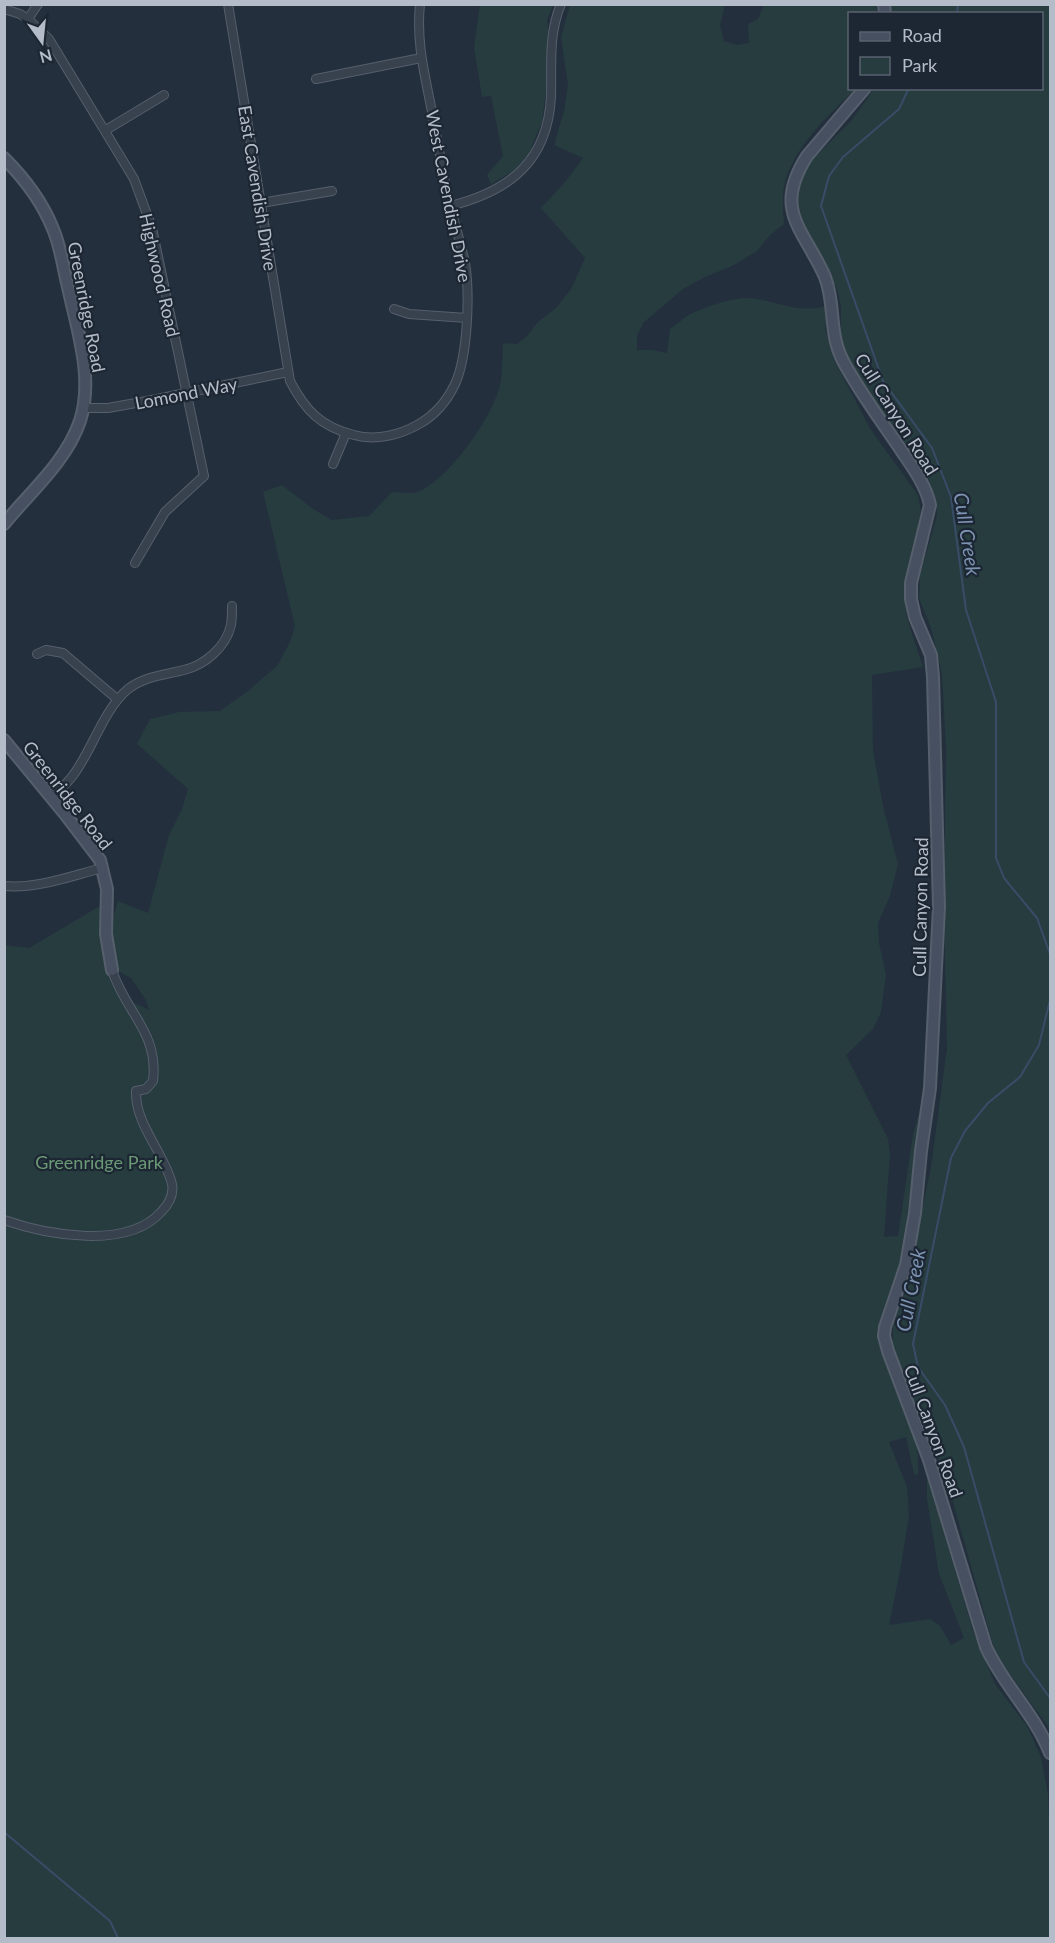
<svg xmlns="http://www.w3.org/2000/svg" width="1055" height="1943" font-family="Lato,sans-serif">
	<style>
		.green { fill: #263c3f }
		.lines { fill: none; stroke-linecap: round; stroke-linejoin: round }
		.stream { stroke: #394c67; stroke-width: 2 }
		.street-casing { stroke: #565f6c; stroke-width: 10 }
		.secondary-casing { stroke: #565f6c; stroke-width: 14 }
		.street { stroke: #38414e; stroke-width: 8 }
		.secondary { stroke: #465061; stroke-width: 10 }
		.labels { text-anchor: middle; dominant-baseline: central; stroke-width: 4.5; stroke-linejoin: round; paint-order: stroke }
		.street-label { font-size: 18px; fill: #b4bcc9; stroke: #1d2633 }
		.park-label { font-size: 18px; fill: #6b9a76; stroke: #1d2633 }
		.water-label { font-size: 20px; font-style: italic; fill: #7c92b1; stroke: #1d2633 }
	</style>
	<rect width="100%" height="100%" fill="#242f3e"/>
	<path class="green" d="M480 5H553L547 20 549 35 546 91 542 122 528 155 515 170 491 184 487 175 503 156 491 96 482 97 474 47Z
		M570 5H725L720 25 724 41 737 45 749 43 748 24 758 19 764 5H877V13L850 14V88L855 89C830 114 802 139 788 173 781 188 783 208 784 224L770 235 757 251 732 266 705 277 683 289 643 323 637 336V350H653L667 353 670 329C676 325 682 319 689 315 702 308 733 297 748 298 777 300 796 314 827 306L825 329 834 360 871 430 918 495 921 512 904 591 907 618 923 667 872 675 873 751 884 810 898 864 890 896 878 923 879 943 886 975 881 1012 873 1029 846 1055 888 1139 890 1154 884 1237 898 1236 913 1134 921 1107 902 1258 879 1322 882 1349 889 1370 911 1423 918 1455V1475L914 1474 906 1437 889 1442 907 1487 909 1515 901 1566 889 1625 930 1619 940 1626 951 1645 964 1638 939 1574 927 1499V1476L974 1634 995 1684 1027 1726 1041 1757 1048 1795 1050 1839V1938H5V945L29 948 105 903 114 985 121 997 149 1010 146 1000 131 978 114 969 112 922 118 901 148 913 169 835 182 809 188 789 137 744 150 719 179 712 220 711 248 691 277 666 290 642 295 626 263 492 282 485 313 509 332 520 369 516 392 492C400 492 413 495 420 491 451 476 492 418 500 385 503 372 502 356 503 343L517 344 527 336 538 322 556 308 571 289 585 258 541 208 566 181 583 158 554 145 564 111 568 85 561 38Z
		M888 5H1050V1729L996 1655 947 1481 893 1347V1325L907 1284 931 1167 947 1048 944 917 946 747 942 674 931 628 919 598 920 575 937 516V505L930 482 865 387 844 350 841 338V307L838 292 832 278 808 239 797 200 798 189 805 167 852 120 874 89 1042 88V14L889 13Z"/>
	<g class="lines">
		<path class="stream" d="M957 14 958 4
			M909 88 899 109 843 157 829 176 821 206 883 381 932 448 951 497 966 610 996 702V858L1004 878 1037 918 1050 954
			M1050 1000 1039 1045 1020 1077 988 1103 965 1131 951 1158 913 1344 918 1367 945 1405 964 1447 1024 1662 1050 1698
			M4 1832 110 1921 118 1938"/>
		<g class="street-casing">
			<path id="street" d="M228 4 290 381C305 410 321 427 354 435 376 441 400 435 419 424 435 415 447 401 455 384 468 356 470 293 465 263 461 244 455 225 450 206 443 175 438 143 432 112 425 75 416 43 420 4
				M4 9 20 14 28 19 49 39 134 179 152 228 204 476 165 512 135 563
				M28 19 38 4
				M316 79 421 58
				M106 130 164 95
				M261 203 332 191
				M450 206C510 191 548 161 551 96 552 64 548 35 561 4
				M394 309 409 314 467 318
				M84 408H108L147 401 288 372
				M333 464 346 433
				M37 654 46 650 63 653 117 699
				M51 797C59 790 68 783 74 774 93 748 104 709 128 689 145 676 164 675 184 670 205 665 226 647 231 625 232 619 232 612 232 606
				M4 886C38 889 70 876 103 868
				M4 1220C47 1235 127 1250 161 1212 169 1204 174 1195 172 1184 164 1152 135 1125 136 1091L146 1089 153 1081C159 1032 125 1012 112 970"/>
		</g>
		<g class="secondary-casing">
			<path id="secondary" d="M884 4 885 14
				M865 88 807 156C772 211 804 229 825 277 836 305 828 332 843 361 860 393 883 423 903 453 914 469 926 486 930 505L911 583V599L915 617 931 655 933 677 939 907 930 1088 921 1151 915 1213 906 1265 885 1327 884 1336 888 1351 929 1460 986 1647C1003 1685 1035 1714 1050 1753
				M4 158C25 179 42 201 53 229 61 247 63 268 68 287 77 329 94 378 80 421 66 462 30 492 4 524
				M4 740 65 814 100 860 107 889 106 934 112 970"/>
		</g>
		<use href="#street" class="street"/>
		<use href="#secondary" class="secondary"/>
	</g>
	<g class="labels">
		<g class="street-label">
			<text transform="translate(258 188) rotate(81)">East Cavendish Drive</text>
			<text transform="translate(449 196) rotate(79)">West Cavendish Drive</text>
			<text transform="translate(160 275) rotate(77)">Highwood Road</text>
			<text transform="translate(87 307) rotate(79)">Greenridge Road</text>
			<text transform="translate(186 393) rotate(-11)">Lomond Way</text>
			<text transform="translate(897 414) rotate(58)">Cull Canyon Road</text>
			<text transform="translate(68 795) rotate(52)">Greenridge Road</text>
			<text transform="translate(920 907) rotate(-89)">Cull Canyon Road</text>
			<text transform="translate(934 1431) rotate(70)">Cull Canyon Road</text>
		</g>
		<g class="park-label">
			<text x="99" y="1162">Greenridge Park</text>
		</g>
		<g class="water-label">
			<text transform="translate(968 534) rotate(81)">Cull Creek</text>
			<text transform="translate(910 1290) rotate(-79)">Cull Creek</text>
		</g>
	</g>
	<rect width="1055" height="1943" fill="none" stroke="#b4bcc9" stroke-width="12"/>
	<rect x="848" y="12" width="195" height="78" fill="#1d2633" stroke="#59626f" stroke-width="1.5"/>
	<rect x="860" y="32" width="30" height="9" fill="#465061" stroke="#59626f" stroke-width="1.5"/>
	<text x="902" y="42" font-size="18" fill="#b4bcc9">Road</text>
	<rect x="860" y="57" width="30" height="18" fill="#263c3f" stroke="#59626f" stroke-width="1.5"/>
	<text x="902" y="72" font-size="18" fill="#b4bcc9">Park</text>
	<g transform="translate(42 42) rotate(165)" stroke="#1d2633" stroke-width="4.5" paint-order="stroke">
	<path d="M0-4.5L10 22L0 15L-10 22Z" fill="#b4bcc9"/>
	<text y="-9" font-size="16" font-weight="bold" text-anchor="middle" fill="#b4bcc9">N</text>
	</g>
</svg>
